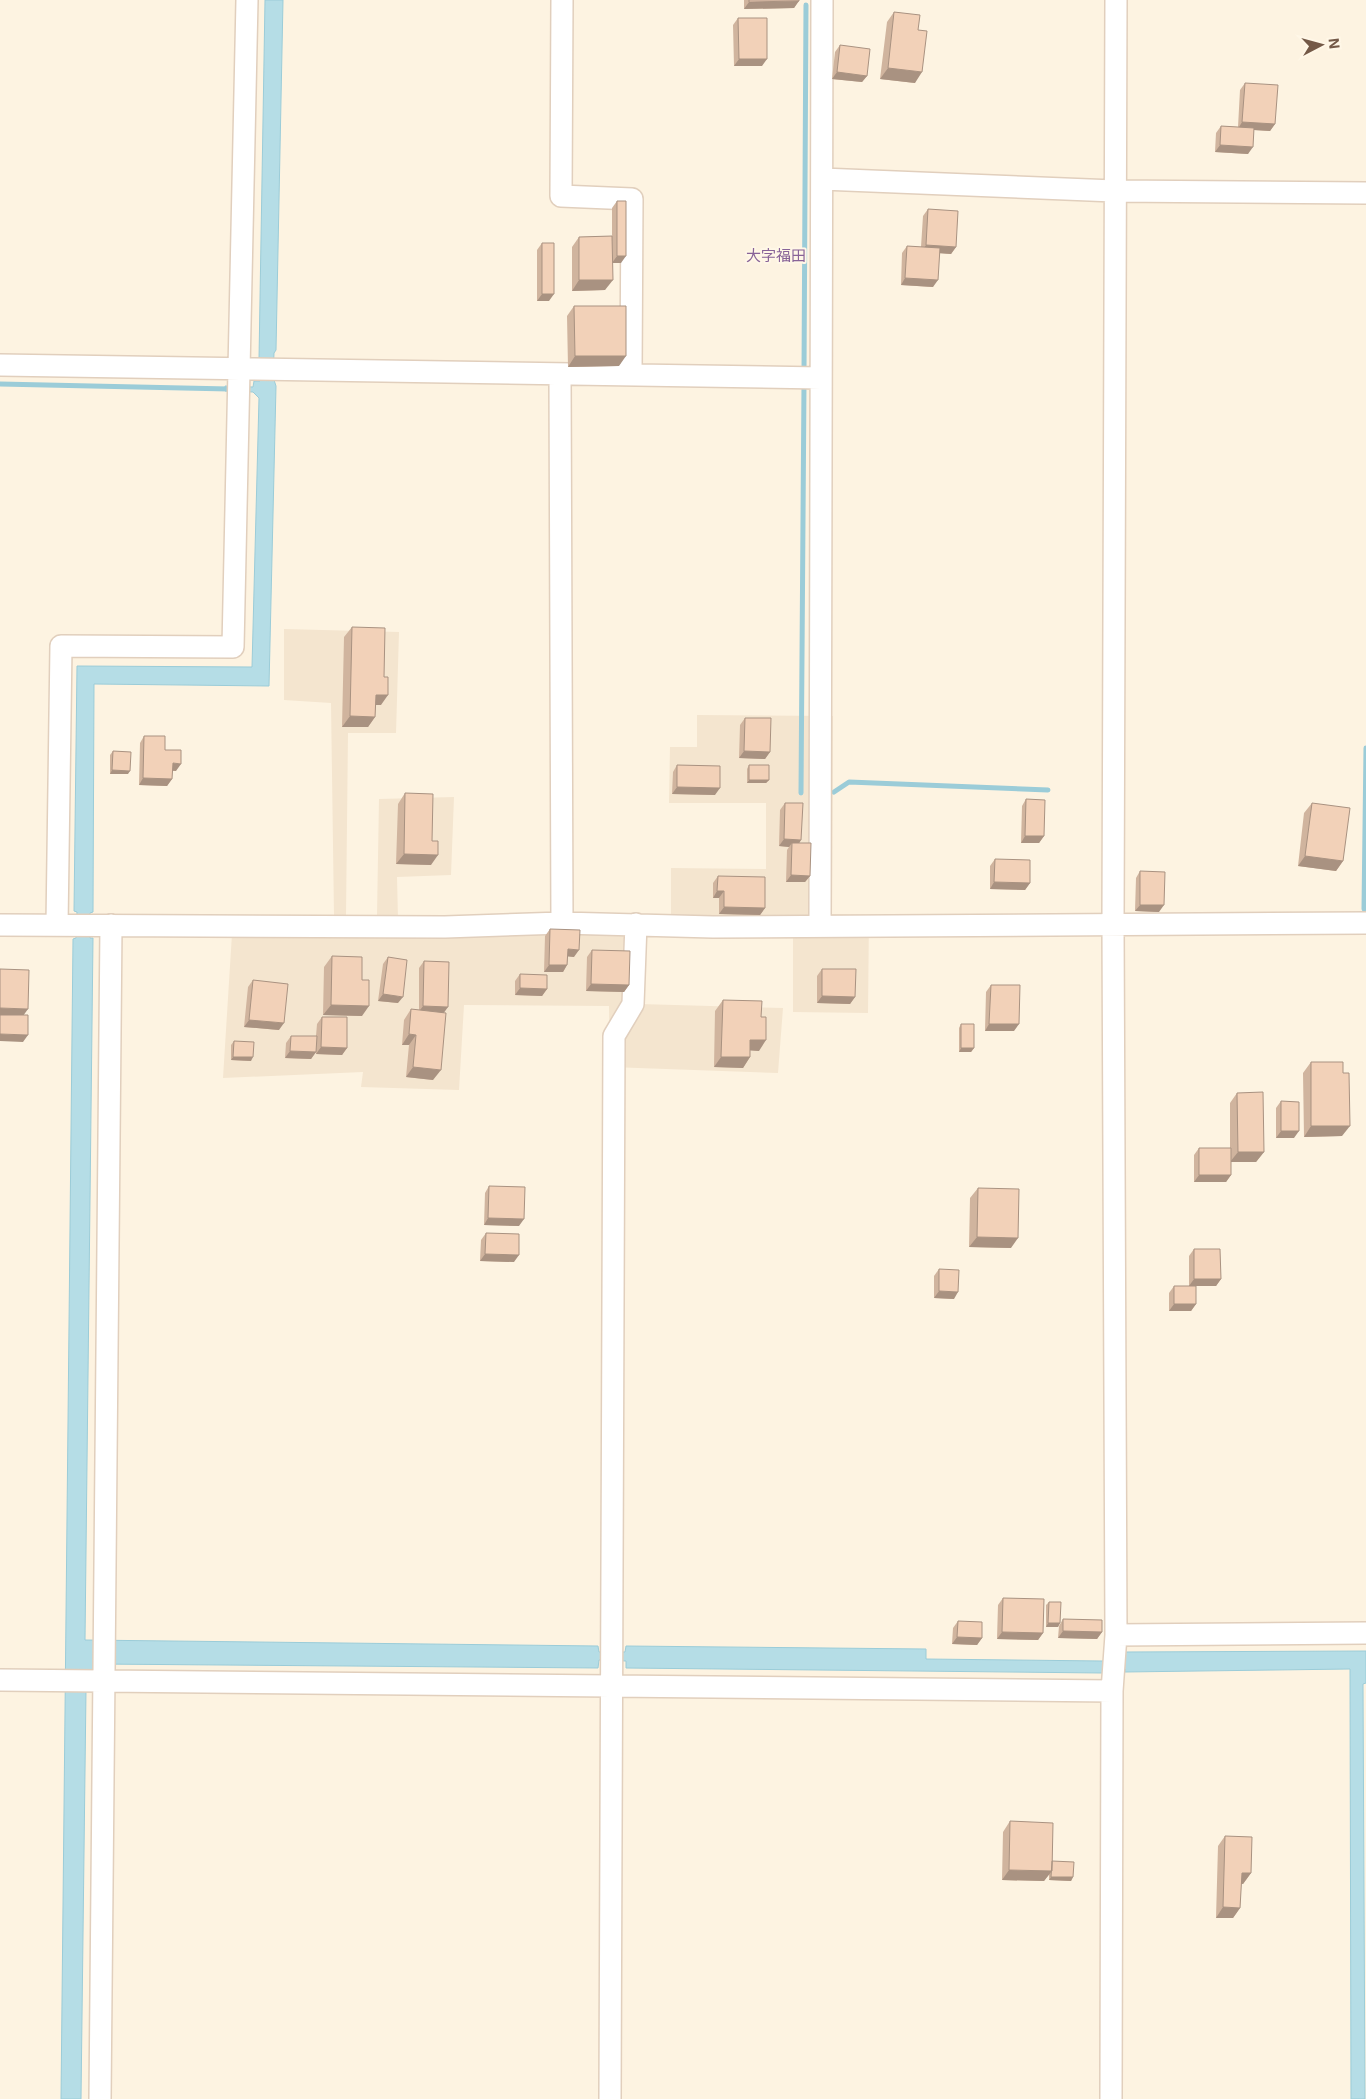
<svg xmlns="http://www.w3.org/2000/svg" width="1366" height="2099" font-family="Inter,'Noto Sans JP',sans-serif">
	<style>
		.residential { fill: #f4e5cf }
		.water { fill: #b5dde6; stroke: #9bccd8 }
		.lines { fill: none; stroke-linecap: round; stroke-linejoin: round }
		.stream { stroke: #9bccd8; stroke-width: 5 }
		.minor-casing { stroke: #e1cfbd; stroke-width: 24 }
		.minor { stroke: #fff; stroke-width: 21 }
		.wall { fill: #d0b49e }
		.shaded-wall { fill: #a99281 }
		.building { fill: #f2d1b8; stroke: #a99281 }
		.labels { text-anchor: middle; dominant-baseline: central; stroke-width: 4; stroke-linejoin: round; paint-order: stroke }
		.quarter-label { font-size: 15px; fill: #886398; stroke: #fff7e7 }
	</style>
	<rect width="100%" height="100%" fill="#fdf3e1"/>
	<path class="residential" d="M284 629 399 632 396 733H348L346 916 377 915 379 799 454 797 451 875 397 877 398 919 644 917 639 1004 783 1008 778 1073 610 1067 609 1006 464 1005 459 1090 361 1087 363 1072 223 1078 233 918 334 916 331 703 284 700Z
		M697 715 833 716 832 914 869 915 868 1013 793 1012V933L671 932V868L766 869V803H669L670 747H697Z"/>
	<path class="water" d="M265 0H283L276 350 274 353 273 377 276 386 269 686 94 684 93 912 90 913V938H93L85 1640 598 1646 599 1652H625L626 1646 926 1649V1659L1102 1661 1124 1657V1652L1366 1651V1683L1363 1684 1365 2099H1351L1350 1669 1125 1672V1669L1102 1673 626 1668V1661L599 1660 598 1668 96 1664V1668L90 1672 86 1690 81 2099H61L73 939 76 938 77 912 74 911 77 666 252 667 259 398 253 392 225 391V386L253 387 254 381H260L263 362 259 359Z"/>
	<g class="lines">
		<path class="stream" d="M804 373 806 5
			M0 384 229 389
			M834 792 849 782 1048 790
			M801 793 804 384
			M1364 909 1366 748"/>
		<g class="minor-casing">
			<path id="minor" d="M562 0 561 196 632 199 631 375
				M822 179 1114 191 1366 193
				M0 365 821 378
				M560 375 562 923
				M0 925 445 927 562 923 713 927 1366 923
				M57 925 61 646 233 647 247 0
				M820 925 822 0
				M1116 1635 1366 1633
				M0 1680 1112 1691
				M100 2099 111 925
				M610 2099 614 1036 633 1004 636 924
				M1111 2099 1112 1691 1116 1635 1113 924 1116 0"/>
		</g>
		<use href="#minor" class="minor"/>
	</g>
	<path class="wall" d="M744 0H799L794 8 744 9Z
		M894 12 918 30 915 83 880 79 887 22Z
		M738 18 762 66H734L733 25Z
		M840 45 867 76 862 82 832 79 835 52Z
		M1245 83 1275 124 1270 131 1254 130 1248 154 1215 152 1216 133 1221 126 1238 127 1240 90Z
		M617 201 621 263H612L605 290 572 291V247L579 237 612 236V208Z
		M928 209 956 247 951 254 940 253 933 287 901 285 902 253 907 246 921 247 923 216Z
		M542 243 549 301H537V250Z
		M574 306 619 366 568 367 567 316Z
		M352 627 381 705H376L375 717 368 727H342L344 637Z
		M745 718 770 752 765 759 739 758 740 725Z
		M144 736 165 750 176 771H172V779L167 786 139 785 140 743Z
		M113 751 128 774H110V755Z
		M677 765 715 795 672 794 673 772Z
		M749 765 769 780 766 783H747V769Z
		M405 793 431 865 396 864 398 804Z
		M1026 799 1044 836 1039 843H1021L1022 806Z
		M785 803 799 843 810 876 805 882H786L787 850 789 847 779 846 780 810Z
		M1312 803 1343 861 1336 871 1298 866 1304 813Z
		M995 859 1030 883 1025 890 990 889V866Z
		M1140 871 1159 912 1135 911 1136 878Z
		M718 876 765 908 760 915 719 914V898H713V883Z
		M550 929 574 957 568 956 567 965 563 972H544L545 936Z
		M592 950 629 985 624 992 586 991 587 957Z
		M332 956 362 980V1016L323 1015 324 967Z
		M388 957 398 1003 378 1001 383 964Z
		M424 961 444 1013 433 1080 406 1077 409 1045H402L404 1020 411 1009 419 1010V968Z
		M822 969 855 997 850 1004 817 1003V976Z
		M520 974 547 989 542 996 515 995V981Z
		M253 980 279 1030 244 1027 248 987Z
		M991 985 1014 1031H985L986 992Z
		M723 1000 759 1051 750 1050V1057L743 1068 714 1067 715 1011Z
		M322 1017 347 1048 342 1055 316 1054V1052L311 1059 285 1058 286 1043 291 1036H316L317 1024Z
		M961 1024 974 1048 971 1052H959V1028Z
		M234 1041 251 1061 231 1060V1045Z
		M1311 1062 1342 1136 1304 1137 1303 1073Z
		M1237 1093 1264 1152 1256 1162H1231V1175L1226 1182H1194V1155L1199 1148H1230V1103Z
		M1281 1101 1294 1138H1276V1108Z
		M489 1186 519 1226 484 1225 485 1193Z
		M978 1188 1011 1248 969 1247 970 1198Z
		M486 1233 514 1262 480 1261 481 1240Z
		M1194 1249 1221 1279 1216 1286H1196V1304L1191 1311H1169V1293L1174 1286H1189V1256Z
		M939 1269 954 1299 934 1298V1276Z
		M1003 1598 1043 1633 1038 1640 997 1639 998 1605Z
		M1049 1602 1060 1623 1058 1627H1046V1605Z
		M1063 1619 1102 1632 1097 1639 1058 1638 1059 1626Z
		M958 1621 982 1638 977 1645 952 1644 953 1628Z
		M1010 1821 1052 1862 1073 1877 1071 1881 1049 1880V1874L1044 1881 1002 1880 1003 1832Z
		M1225 1836 1251 1873 1243 1884H1241L1240 1908 1233 1918H1216L1218 1846Z"/>
	<path class="shaded-wall" d="M799 1 794 8 744 9 749 2Z
		M739 59H767L762 66H734Z
		M888 68 922 72 915 83 880 79Z
		M837 72 867 76 862 82 832 79Z
		M1242 122 1275 124 1270 131 1238 129Z
		M1220 145 1253 147 1248 154 1215 152Z
		M926 245 956 247 951 254 921 252Z
		M617 256H626L621 263H612Z
		M905 278 938 280 933 287 901 285Z
		M579 280H613L605 290 572 291Z
		M542 294H554L549 301H537Z
		M575 356H626L619 366 568 367Z
		M376 695H388L381 705H369Z
		M350 716 375 717 368 727H342Z
		M744 751 770 752 765 759 739 758Z
		M173 763 181 764 176 771 168 770Z
		M112 770 130 771 128 774H110Z
		M143 778 172 779 167 786 139 785Z
		M749 780H769L766 783H747Z
		M677 787 720 788 715 795 672 794Z
		M1025 836H1044L1039 843H1021Z
		M784 839 801 840 797 847 792 843 789 847 779 846Z
		M404 854 438 855 431 865 396 864Z
		M1305 856 1343 861 1336 871 1298 866Z
		M791 875 810 876 805 882H786Z
		M994 882 1030 883 1025 890 990 889Z
		M717 891H724L719 898H713Z
		M1140 905H1164L1159 912 1135 911Z
		M724 907 765 908 760 915 719 914Z
		M568 949 579 950 574 957 563 956Z
		M549 965H567L563 972H544Z
		M591 984 629 985 624 992 586 991Z
		M520 988 547 989 542 996 515 995Z
		M383 994 403 997 398 1003 378 1001Z
		M822 996 855 997 850 1004 817 1003Z
		M331 1005 369 1006 362 1016 323 1015Z
		M423 1006 448 1007 443 1014 418 1013Z
		M0 1008 28 1009 23 1016 0 1015Z
		M249 1020 284 1023 279 1030 244 1027Z
		M989 1024H1019L1014 1031H985Z
		M0 1034 28 1035 23 1042 0 1041Z
		M409 1034 416 1035 409 1045H402Z
		M750 1040H766L759 1051 743 1050Z
		M321 1047 347 1048 342 1055 316 1054Z
		M961 1048H974L971 1052H959Z
		M290 1051 316 1052 311 1059 285 1058Z
		M233 1057H253L251 1061 231 1060Z
		M721 1057H750L743 1068 714 1067Z
		M413 1067 441 1070 433 1080 406 1077Z
		M1311 1126H1350L1342 1136 1304 1137Z
		M1281 1131H1299L1294 1138H1276Z
		M1238 1152H1264L1256 1162H1230Z
		M1199 1175H1231L1226 1182H1194Z
		M488 1218 524 1219 519 1226 484 1225Z
		M977 1237 1018 1238 1011 1248 969 1247Z
		M485 1254 519 1255 514 1262 480 1261Z
		M1194 1279H1221L1216 1286H1189Z
		M939 1291 958 1292 954 1299 934 1298Z
		M1174 1304H1196L1191 1311H1169Z
		M1048 1623H1060L1058 1627H1046Z
		M1063 1631 1102 1632 1097 1639 1058 1638Z
		M1002 1632 1043 1633 1038 1640 997 1639Z
		M957 1637 982 1638 977 1645 952 1644Z
		M1009 1870 1052 1871 1044 1881 1002 1880Z
		M1242 1873H1251L1243 1884 1234 1883Z
		M1051 1877H1073L1071 1881 1049 1880Z
		M1223 1907 1240 1908 1233 1918H1216Z"/>
	<path class="building" d="M749 0H799V1L749 2Z
		M894 12 920 15 918 30 927 31 922 72 888 68Z
		M738 18H767V59H739Z
		M840 45 870 49 867 76 837 72Z
		M1245 83 1278 85 1275 124 1242 122Z
		M1221 126 1254 128 1253 147 1220 145Z
		M617 201H626V256H617Z
		M928 209 958 211 956 247 926 245Z
		M612 236 613 280H579V237Z
		M542 243H554V294H542Z
		M907 246 940 248 938 280 905 278Z
		M574 306H626V356H575Z
		M352 627 385 628 384 677H388V695H376L375 717 350 716Z
		M745 718H771L770 752 744 751Z
		M144 736H165V750H181V764L173 763 172 779 143 778Z
		M113 751 131 752 130 771 112 770Z
		M677 765 720 766V788L677 787Z
		M749 765H769V780H749Z
		M405 793 433 794 432 841H438V855L404 854Z
		M1026 799 1045 800 1044 836H1025Z
		M785 803H803L801 840 784 839Z
		M1312 803 1350 808 1343 861 1305 856Z
		M792 843H811L810 876 791 875Z
		M995 859 1030 860V883L994 882Z
		M1140 871 1165 872 1164 905H1140Z
		M718 876 765 877V908L724 907V891H717Z
		M550 929 580 930 579 950 568 949 567 965H549Z
		M592 950 630 951 629 985 591 984Z
		M332 956 362 957V980H369V1006L331 1005Z
		M388 957 407 960 403 997 383 994Z
		M424 961 449 962 448 1007 423 1006Z
		M0 969 29 970 28 1009 0 1008Z
		M822 969H856L855 997 822 996Z
		M520 974 547 975V989L520 988Z
		M253 980 288 984 284 1023 249 1020Z
		M991 985H1020L1019 1024H989Z
		M723 1000 762 1001 761 1017H766V1040H750V1057H721Z
		M411 1009 446 1013 441 1070 413 1067 416 1035 409 1034Z
		M0 1015H28V1035L0 1034Z
		M322 1017H347V1048L321 1047Z
		M961 1024H974V1048H961Z
		M291 1036H317L316 1052 290 1051Z
		M234 1041 254 1042 253 1057H233Z
		M1311 1062H1343V1073H1349L1350 1126H1311Z
		M1263 1092 1264 1152H1238L1237 1093Z
		M1281 1101 1299 1102V1131H1281Z
		M1199 1148H1231V1175H1199Z
		M489 1186 525 1187 524 1219 488 1218Z
		M978 1188 1019 1189 1018 1238 977 1237Z
		M486 1233 519 1234V1255L485 1254Z
		M1194 1249H1220L1221 1279H1194Z
		M939 1269 959 1270 958 1292 939 1291Z
		M1174 1286H1196V1304H1174Z
		M1003 1598 1044 1599 1043 1633 1002 1632Z
		M1049 1602H1061L1060 1623H1048Z
		M1063 1619 1102 1620V1632L1063 1631Z
		M958 1621 982 1622V1638L957 1637Z
		M1010 1821 1053 1823 1052 1871 1009 1870Z
		M1225 1836 1252 1837 1251 1873H1242L1240 1908 1223 1907Z
		M1052 1861 1074 1862 1073 1877H1051Z"/>
	<g class="labels">
		<g class="quarter-label">
			<text x="776" y="255">大字福田</text>
		</g>
	</g>
	<g transform="translate(1321 45) rotate(84)" stroke="#fff7e7" stroke-width="4" paint-order="stroke">
	<path d="M0-4L9 19L0 12L-9 19Z" fill="#745947"/>
	<text y="-8" font-size="14" font-weight="bold" text-anchor="middle" fill="#745947">N</text>
	</g>
</svg>
